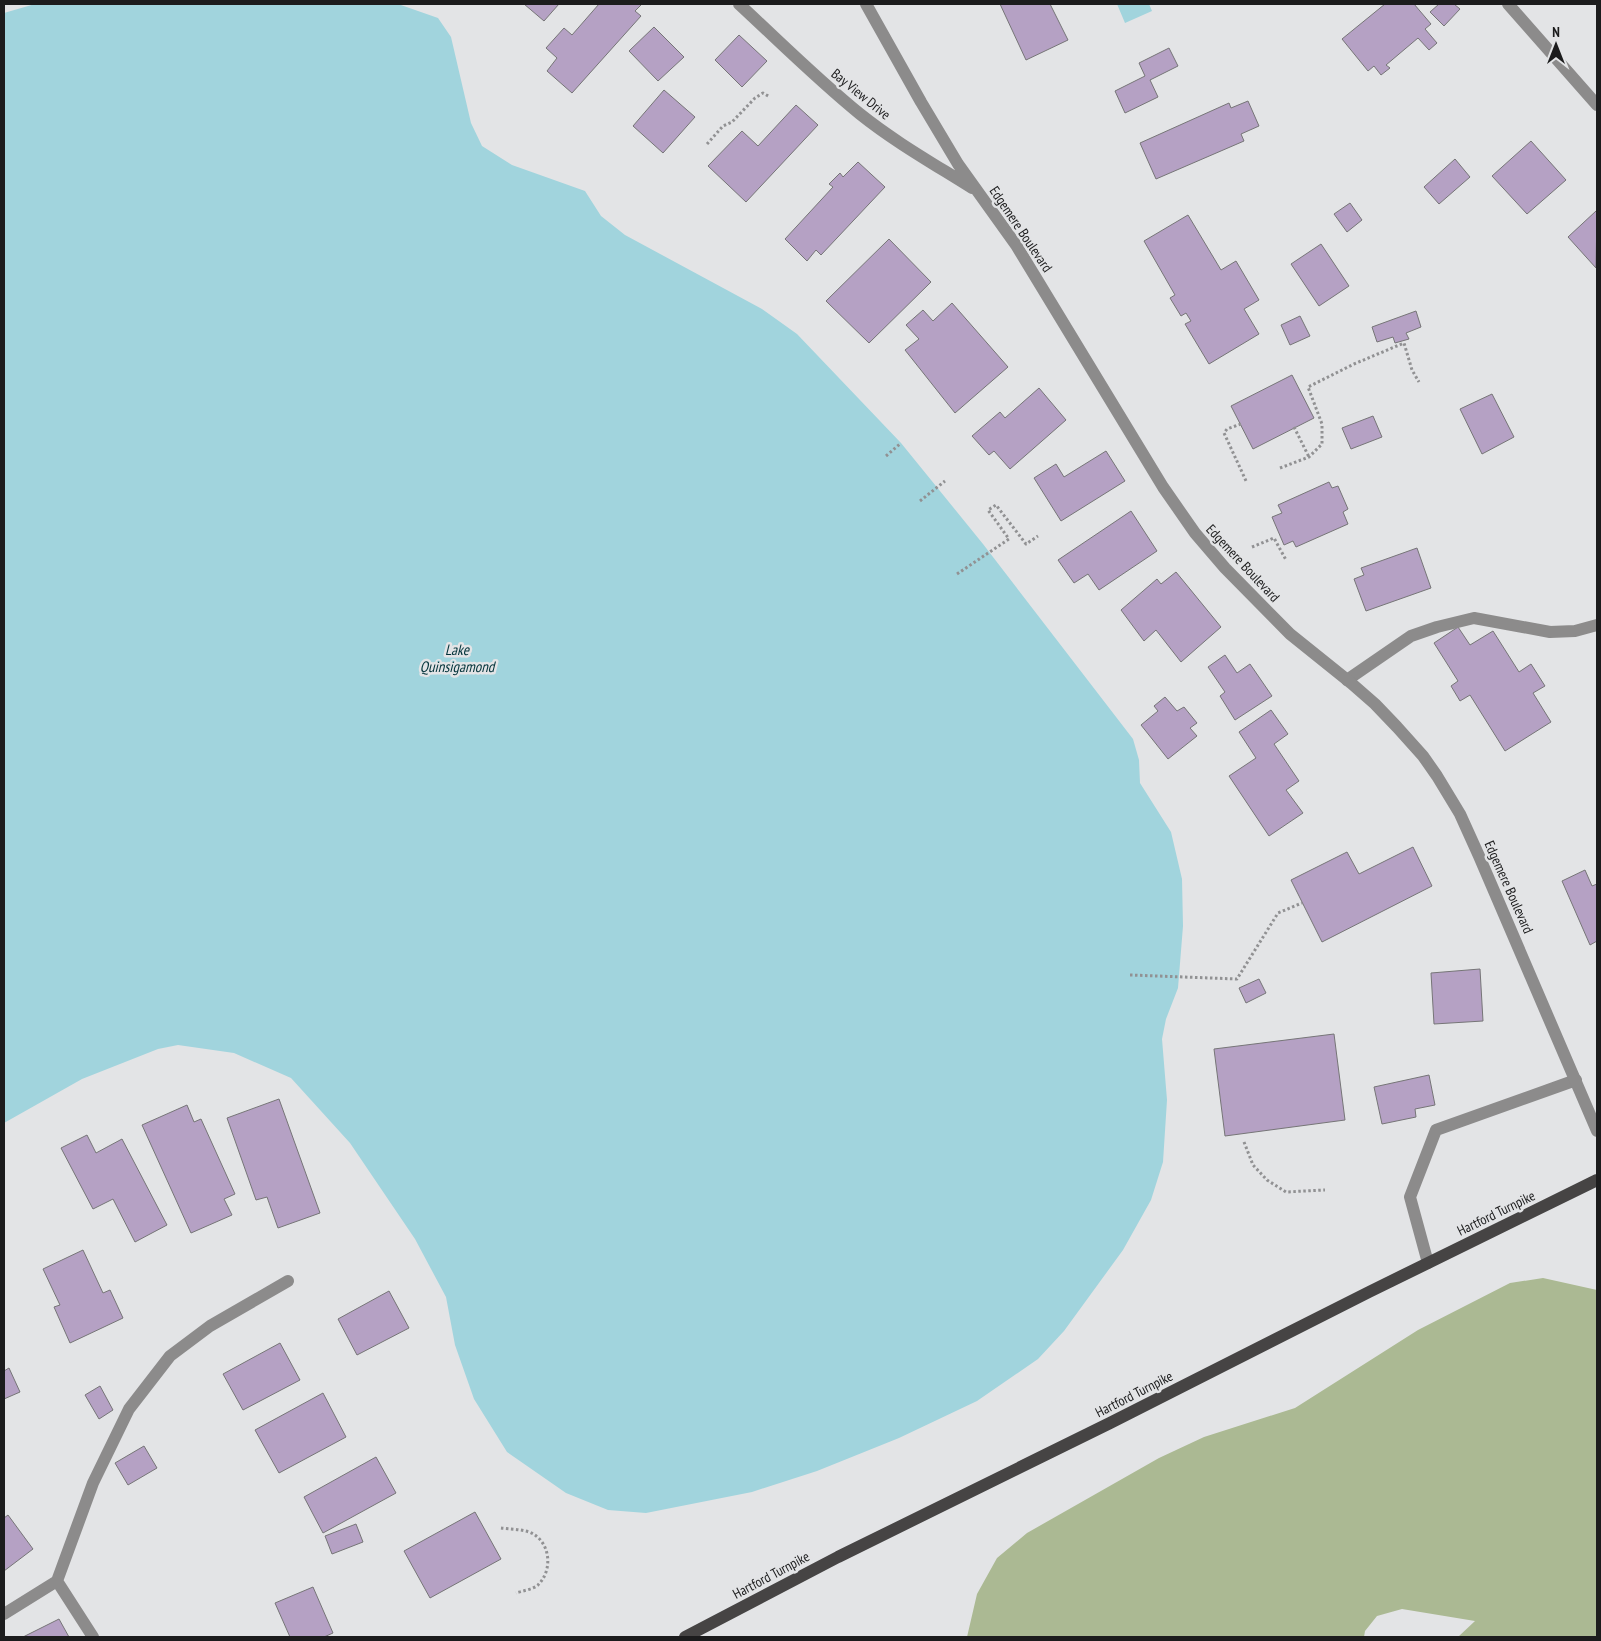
<svg xmlns="http://www.w3.org/2000/svg" width="1601" height="1641" font-family="'PT Sans Narrow',sans-serif">
	<style>
		.green { fill: #abb993 }
		.water { fill: #a1d4dd }
		.building { fill: #b5a1c4; stroke: #767577 }
		.lines { fill: none; stroke-linecap: round; stroke-linejoin: round }
		.path { stroke: #919193; stroke-width: 3; stroke-dasharray: 2.5 2.5; stroke-linecap: butt }
		.lane { stroke: #8c8b8b; stroke-width: 12 }
		.street { stroke: #8c8b8b; stroke-width: 12 }
		.primary { stroke: #464444; stroke-width: 12 }
		.labels { text-anchor: middle; dominant-baseline: central; stroke-width: 5; stroke-linejoin: round; paint-order: stroke }
		.street-label { font-size: 14px; fill: #1c1c1d; stroke: #e3e4e6 }
		.water-label { font-size: 15px; font-style: italic; fill: #003239; stroke: #e3e4e6 }
	</style>
	<rect width="100%" height="100%" fill="#e3e4e6"/>
	<path class="green" d="M1543 1278 1597 1290V1637H1458L1475 1621 1402 1609 1377 1616 1365 1631 1364 1637H967L977 1594 997 1558 1027 1533 1159 1458 1204 1437 1295 1408 1418 1330 1510 1283Z"/>
	<path class="water" d="M35 4H398L438 18 451 37 471 123 482 146 512 165 585 191 601 216 625 235 762 309 797 334 901 443 983 544 1133 739 1139 760 1140 783 1171 832 1182 879 1183 926 1178 988 1166 1019 1162 1039 1167 1100 1163 1162 1151 1200 1123 1250 1064 1331 1038 1359 977 1401 899 1438 817 1471 752 1492 646 1513 608 1510 566 1493 507 1452 474 1399 455 1345 446 1297 415 1239 350 1143 291 1078 234 1053 178 1045 158 1049 82 1079 4 1123V13Z
		M1117 4H1149L1152 11 1125 23Z"/>
	<path class="building" d="M524 4H559L544 21Z
		M599 4H642L635 11 641 16 572 93 547 71 557 58 546 48 564 28 572 35Z
		M1000 4H1050L1068 40 1026 60Z
		M1385 4H1414L1431 24 1425 29 1437 43 1429 50 1418 38 1386 65 1390 68 1381 75 1374 66 1368 71 1342 39Z
		M1439 4H1454L1460 9 1444 26 1430 12Z
		M654 27 684 57 658 81 629 51Z
		M739 35 767 61 742 87 715 60Z
		M1169 48 1178 66 1150 80 1158 97 1125 113 1115 91 1145 76 1139 63Z
		M664 90 695 117 663 153 633 126Z
		M1248 101 1259 126 1241 134 1244 141 1156 179 1140 143 1229 103 1231 108Z
		M796 105 818 125 746 202 708 166 742 131 758 146Z
		M1531 141 1566 180 1527 214 1492 176Z
		M1455 159 1470 177 1439 204 1424 187Z
		M858 162 885 187 821 255 816 250 807 261 785 239 833 187 829 184 840 173 843 177Z
		M1350 203 1362 220 1347 232 1334 214Z
		M1596 211 1597 213 1596 268 1568 237Z
		M1188 215 1221 270 1236 261 1259 300 1244 309 1259 334 1209 364 1185 324 1191 321 1186 313 1181 316 1170 298 1175 295 1144 241Z
		M889 239 931 282 869 343 826 301Z
		M1321 244 1349 286 1319 306 1291 264Z
		M952 303 1008 367 955 413 905 350 919 339 906 325 923 310 933 321Z
		M1416 311 1421 327 1406 333 1409 339 1395 343 1393 337 1377 342 1372 327Z
		M1300 316 1310 336 1290 345 1281 325Z
		M1292 375 1314 418 1253 449 1231 406Z
		M1039 388 1066 420 1010 469 994 451 989 455 972 436 1000 412 1005 418Z
		M1492 394 1514 437 1482 454 1460 409Z
		M1373 416 1382 437 1351 449 1342 428Z
		M1106 451 1125 481 1061 521 1034 478 1056 464 1064 477Z
		M1329 482 1332 488 1338 486 1348 509 1343 512 1348 524 1296 547 1293 541 1284 545 1272 517 1282 513 1278 505Z
		M1131 511 1157 551 1099 590 1088 574 1074 583 1058 560Z
		M1417 548 1431 588 1366 611 1354 579 1364 575 1361 568Z
		M1176 572 1221 627 1181 662 1156 630 1144 641 1121 610 1157 579 1161 584Z
		M1458 627 1470 645 1493 631 1519 672 1531 664 1545 686 1533 693 1551 722 1505 751 1470 695 1460 701 1451 686 1458 681 1434 643Z
		M1225 655 1237 673 1250 664 1272 696 1235 720 1220 696 1225 692 1208 667Z
		M1165 697 1177 711 1184 707 1197 723 1190 728 1197 736 1168 759 1141 725 1158 711 1154 706Z
		M1271 710 1288 734 1274 744 1299 781 1286 790 1303 813 1269 836 1229 776 1256 758 1239 732Z
		M1413 847 1432 886 1322 942 1291 880 1347 852 1359 874Z
		M1585 870 1592 886 1597 884V941L1590 945 1562 881Z
		M1480 969 1483 1021 1434 1024 1431 973Z
		M1259 979 1266 993 1246 1003 1239 988Z
		M1334 1034 1345 1120 1225 1136 1214 1049Z
		M1429 1075 1435 1105 1415 1109 1416 1117 1382 1124 1374 1087Z
		M279 1099 320 1213 278 1228 267 1197 256 1200 227 1118Z
		M187 1105 194 1122 201 1119 235 1194 224 1199 232 1215 191 1233 142 1125Z
		M87 1135 96 1153 122 1139 167 1225 135 1242 113 1199 93 1209 61 1148Z
		M83 1250 103 1293 110 1290 123 1318 70 1343 54 1307 60 1305 43 1269Z
		M389 1291 409 1328 357 1355 338 1319Z
		M280 1343 300 1380 243 1410 223 1374Z
		M9 1368 20 1392 4 1399V1371Z
		M100 1386 113 1410 99 1419 85 1395Z
		M323 1393 346 1437 279 1473 255 1430Z
		M144 1446 157 1468 128 1485 115 1463Z
		M376 1457 396 1493 323 1533 304 1497Z
		M475 1512 501 1559 430 1598 404 1551Z
		M8 1515 33 1549 4 1571V1518Z
		M356 1524 363 1542 332 1554 325 1536Z
		M313 1587 333 1633 324 1637H290L275 1603Z
		M59 1619 69 1637H23Z"/>
	<g class="lines">
		<path class="path" d="M707 144 723 126 732 122 755 98 763 93 770 97
			M1241 424 1227 429 1224 433 1247 483
			M1294 427 1309 457
			M886 456 901 443
			M1280 468 1309 457 1322 444V424L1308 387 1354 364 1404 343 1412 370 1419 382
			M920 501 945 481
			M1252 547 1274 538 1286 560
			M957 574 1009 539 988 510 996 505 1026 544 1038 536
			M1130 975 1237 979 1278 913 1302 903
			M1244 1142 1253 1165 1267 1180 1286 1192 1325 1190
			M501 1528C509 1529 520 1529 529 1532 550 1540 554 1569 538 1585 534 1589 522 1591 516 1593"/>
		<path class="lane" d="M1347 680 1411 636 1437 627 1474 618 1550 632 1575 631 1597 625
			M1428 1263 1410 1197 1436 1130 1576 1080"/>
		<path class="street" d="M739 4C779 41 818 80 860 114 895 142 934 164 972 188
			M866 4 921 102 958 164 1016 245 1163 487 1195 533 1225 568 1290 634 1351 683 1375 704 1397 727 1423 756 1437 776 1460 814 1479 856 1597 1131
			M1508 4 1597 105
			M57 1581 93 1483 129 1409 170 1356 210 1326 288 1281
			M57 1581 93 1637
			M4 1614 57 1581"/>
		<path class="primary" d="M685 1637 838 1557 1110 1423 1369 1292 1597 1180"/>
	</g>
	<g class="labels">
		<g class="street-label">
			<text transform="translate(861 94) rotate(39)">Bay View Drive</text>
			<text transform="translate(1021 229) rotate(56)">Edgemere Boulevard</text>
			<text transform="translate(1243 563) rotate(47)">Edgemere Boulevard</text>
			<text transform="translate(1509 887) rotate(66)">Edgemere Boulevard</text>
			<text transform="translate(1496 1213) rotate(-26)">Hartford Turnpike</text>
			<text transform="translate(1134 1394) rotate(-27)">Hartford Turnpike</text>
			<text transform="translate(771 1575) rotate(-28)">Hartford Turnpike</text>
		</g>
		<g class="water-label">
			<text x="457" y="649">Lake<tspan x="457" dy="17">Quinsigamond</tspan></text>
		</g>
	</g>
	<rect width="1601" height="1641" fill="none" stroke="#1c1c1d" stroke-width="10"/>
	<g transform="translate(1556 45)" stroke="#e3e4e6" stroke-width="4" paint-order="stroke">
	<path d="M0-4L9 19L0 12L-9 19Z" fill="#1c1c1d"/>
	<text y="-8" font-size="14" font-weight="bold" text-anchor="middle" fill="#1c1c1d">N</text>
	</g>
</svg>
